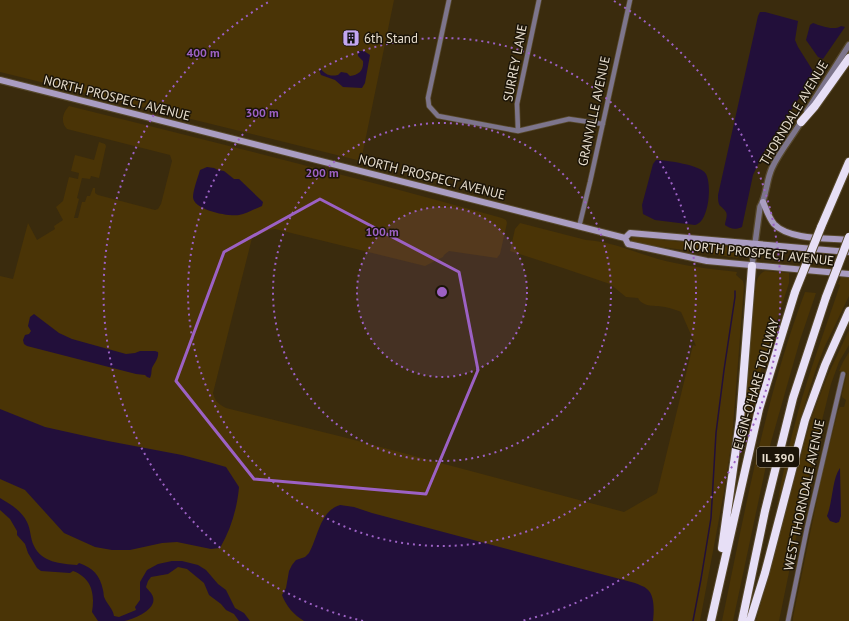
<svg xmlns="http://www.w3.org/2000/svg" width="849" height="621" font-family="'PT Sans',sans-serif">
	<style>
		.green { fill: #4a3406 }
		.water { fill: #220f3a }
		.lines { fill: none; stroke-linecap: round; stroke-linejoin: round }
		.stream { stroke: #220f3a; stroke-width: 1.5 }
		.minor-casing { stroke: #56482c; stroke-width: 6 }
		.tertiary-casing { stroke: #56482c; stroke-width: 8 }
		.secondary-casing { stroke: #56482c; stroke-width: 8 }
		.motorway-casing { stroke: #56482c; stroke-width: 10 }
		.minor { stroke: #7d758c; stroke-width: 4.5 }
		.tertiary { stroke: #7d758c; stroke-width: 5.5 }
		.secondary { stroke: #aa9dc2; stroke-width: 6 }
		.motorway { stroke: #e7dff6; stroke-width: 8 }
		.motorway-bridge-casing { stroke: #56482c; stroke-width: 10; stroke-linecap: butt }
		.motorway-bridge { stroke: #e7dff6; stroke-width: 8 }
		.marked { fill: none; stroke: #9c61c4; stroke-width: 3; stroke-linejoin: round }
		.ring { fill: none; stroke: #9c61c4; stroke-width: 2; stroke-dasharray: 2 4 }
		.labels { text-anchor: middle; dominant-baseline: central; stroke-width: 3; stroke-linejoin: round; paint-order: stroke }
		.shield { fill: #1b1408; stroke: #aaa193; stroke-width: 1 }
		.shield-label { font-size: 12px; font-weight: bold; fill: #e8dece }
		.poi-label { font-size: 13px; fill: #e8dece; stroke: #1b1408; text-anchor: start }
		.street-label { font-size: 13px; fill: #e8dece; stroke: #1b1408 }
		.centre { fill: #9c61c4; stroke: #1b1408; stroke-width: 2 }
		.ring-label { font-size: 12px; text-anchor: middle; font-weight: bold; fill: #9c61c4; stroke: #1b1408; stroke-width: 3; stroke-linejoin: round; paint-order: stroke }
	</style>
	<rect width="100%" height="100%" fill="#3a2b0d"/>
	<path class="green" d="M0 0H394L361 161 0 72Z
		M69 106C214 142 358 178 502 218L506 220 507 223 500 254 497 258 449 251 444 255 443 257 425 266 275 229 269 230 252 238 213 393C215 401 218 404 226 408L343 437 624 512 657 493 693 345 696 346 681 312C676 310 671 308 665 307 656 305 643 308 638 298L626 297 610 284 563 268 510 251 515 229 520 223 586 240C610 241 634 252 658 259 684 266 710 269 737 272L736 275 743 281 744 286 732 439 724 492 700 621H0V276L13 279 28 223 37 240 55 229 54 226 63 220 56 207 63 201 69 177 78 179 79 173 71 171 75 155 94 160 99 142 105 144 106 146 99 178 91 176 90 179 82 178 77 198 79 199 74 218H78L82 202H85L87 196H90L93 188H95V193L98 195 155 210 158 209 161 204 172 161 170 155 67 129C60 122 63 112 69 106Z
		M632 237 732 247 739 249 738 258 642 244 631 241Z
		M765 271 789 273V283L758 379 744 430H742L755 293C756 284 756 275 765 271Z
		M841 277 849 278V296L824 348 816 369 806 400 776 510C782 477 789 444 798 412 810 369 826 327 840 285L838 284Z
		M805 292 816 293 800 340 771 442 733 621H722C745 511 765 398 805 292Z
		M849 330V345L839 362 831 384 811 465 779 621H756L811 419 827 377Z
		M849 352V621H793V617L822 475 838 411 840 407H844L846 400 842 397V394L847 373 839 371 843 362Z"/>
	<path class="water" d="M760 12H765L798 21 795 40 798 47 815 74 765 150 753 175 742 227C736 230 730 229 725 225 725 221 728 216 726 212 721 204 718 209 718 195L758 16Z
		M813 23C821 26 834 31 841 26L845 27 823 59 818 57 806 40 810 25Z
		M359 51H364L370 55 365 83 362 88 343 87 335 80 321 75 319 70 320 68C325 74 329 77 338 75L341 72 347 73 350 76C359 75 364 70 363 61L358 56V53Z
		M656 160C666 160 701 165 706 174 712 185 709 222 695 225L655 220 643 214 642 205 653 164Z
		M207 167 214 168 218 170 224 171 234 179H239L263 202 262 206C254 209 246 214 239 215 229 217 193 210 193 197 193 190 198 177 200 170Z
		M34 314 59 333 72 339 126 354 135 353 140 351H155L158 352C159 358 155 362 152 368 151 372 152 374 150 378L147 377 145 375 136 374 27 346 24 344 23 340 25 335 29 334 31 331 28 326 30 317Z
		M0 409 45 427 108 441 182 455 212 463 226 467 239 487C237 509 231 529 220 548L211 549 177 542 162 543 130 550H112L95 547 64 533 25 490 0 479Z
		M840 468 841 516 839 522 836 523 830 521 827 516C833 501 832 479 840 468Z
		M0 498C10 504 22 511 27 522 31 530 30 538 34 546 41 562 61 564 77 565L79 563C93 568 100 575 103 590 104 593 103 596 105 599 108 605 113 609 114 616L119 617 136 610 135 607 140 600V582L147 570 158 564 172 561H182L198 565 206 570 218 584 226 590 235 608 244 613 250 621H239L234 614 226 610 221 604 209 595 204 583 187 569 178 567 168 574 151 577 148 581 146 587C148 590 152 593 153 597 157 610 133 619 124 621 117 621 106 621 98 621L92 612C95 594 92 578 73 571L70 573 41 571 37 568 28 553 25 544 17 535V531L10 519 0 510Z
		M340 505 354 507 372 513 635 583C639 585 644 586 647 589 655 595 654 612 653 621H304C294 615 286 606 282 595L286 588 289 571 292 565 296 560 305 557 309 553C318 537 320 511 340 505Z"/>
	<g class="lines">
		<path class="stream" d="M693 621 701 579 711 518 716 433 724 370 735 297V291"/>
		<g class="minor-casing">
			<path id="minor" d="M449 0 428 98 429 106 438 116 518 131 569 119 603 124
				M518 131 517 104 539 0
				M579 227 590 182 630 0
				M788 621 807 528 843 374"/>
		</g>
		<g class="tertiary-casing">
			<path id="tertiary" d="M807 111 849 45
				M752 266 760 207C767 195 766 181 772 168 780 151 793 136 802 120"/>
		</g>
		<g class="secondary-casing">
			<path id="secondary" d="M0 80 625 238 628 244 707 261 849 274
				M763 202C766 209 769 218 774 224 789 240 828 238 849 240
				M625 238 630 233 849 252"/>
		</g>
		<g class="motorway-casing">
			<path id="motorway" d="M801 122 815 106 849 58
				M821 227 849 162
				M722 548 740 420 752 266
				M711 621 759 409 795 292
				M742 621 765 511 793 398 826 297
				M750 621 765 573 805 420 825 365 849 311"/>
		</g>
		<use href="#minor" class="minor"/>
		<use href="#tertiary" class="tertiary"/>
		<use href="#secondary" class="secondary"/>
		<use href="#motorway" class="motorway"/>
		<g class="motorway-bridge-casing">
			<path id="motorway-bridge" d="M795 292 821 227
				M826 297 849 237"/>
		</g>
		<use href="#motorway-bridge" class="motorway-bridge"/>
	</g>
	<path class="marked" d="M320 199 459 272 478 370 426 494 254 479 176 381 224 252Z"/>
	<circle cx="442" cy="292" r="85" fill="#9c61c4" fill-opacity=".12"/>
	<g class="ring">
		<circle cx="442" cy="292" r="85"/>
		<circle cx="442" cy="292" r="169"/>
		<circle cx="442" cy="292" r="254"/>
		<path d="M363 621A338 338 0 0 1 270 1M614 1A338 338 0 0 1 521 621"/>
	</g>
	<defs>
		<g id="building-square" transform="scale(0.9)"><rect x="-9" y="-9" width="18" height="18" rx="4" fill="#c3a7f2" stroke="#1b1408"/><path d="M-4-6H4V6H1V3H-1V6H-4ZM-2.5-4.3h1.7v1.8h-1.7ZM.8-4.3h1.7v1.8H.8ZM-2.5-1h1.7V.8h-1.7ZM.8-1h1.7V.8H.8Z" fill="#111"/></g>
	</defs>
	<g fill-rule="evenodd">
		<use href="#building-square" x="351" y="38"/>
	</g>
	<g class="labels">
		<rect class="shield" x="757" y="447" width="42" height="20" rx="3"/>
		<g class="shield-label">
			<text x="778" y="457">IL 390</text>
		</g>
		<g class="poi-label">
			<text x="364" y="38">6th Stand</text>
		</g>
		<g class="street-label">
			<text transform="translate(515 63) rotate(-79)">SURREY LANE</text>
			<text transform="translate(117 98) rotate(14)">NORTH PROSPECT AVENUE</text>
			<text transform="translate(594 111) rotate(-78)">GRANVILLE AVENUE</text>
			<text transform="translate(794 113) rotate(-59)">THORNDALE AVENUE</text>
			<text transform="translate(432 177) rotate(14)">NORTH PROSPECT AVENUE</text>
			<text transform="translate(759 253) rotate(6)">NORTH PROSPECT AVENUE</text>
			<text transform="translate(756 384) rotate(-74)">ELGIN-O'HARE TOLLWAY</text>
			<text transform="translate(804 495) rotate(-78)">WEST THORNDALE AVENUE</text>
		</g>
	</g>
	<circle cx="442" cy="292" r="6" class="centre"/>
	<g class="ring-label">
		<text x="203" y="57">400 m</text>
		<text x="262" y="117">300 m</text>
		<text x="322" y="177">200 m</text>
		<text x="382" y="236">100 m</text>
	</g>
</svg>
